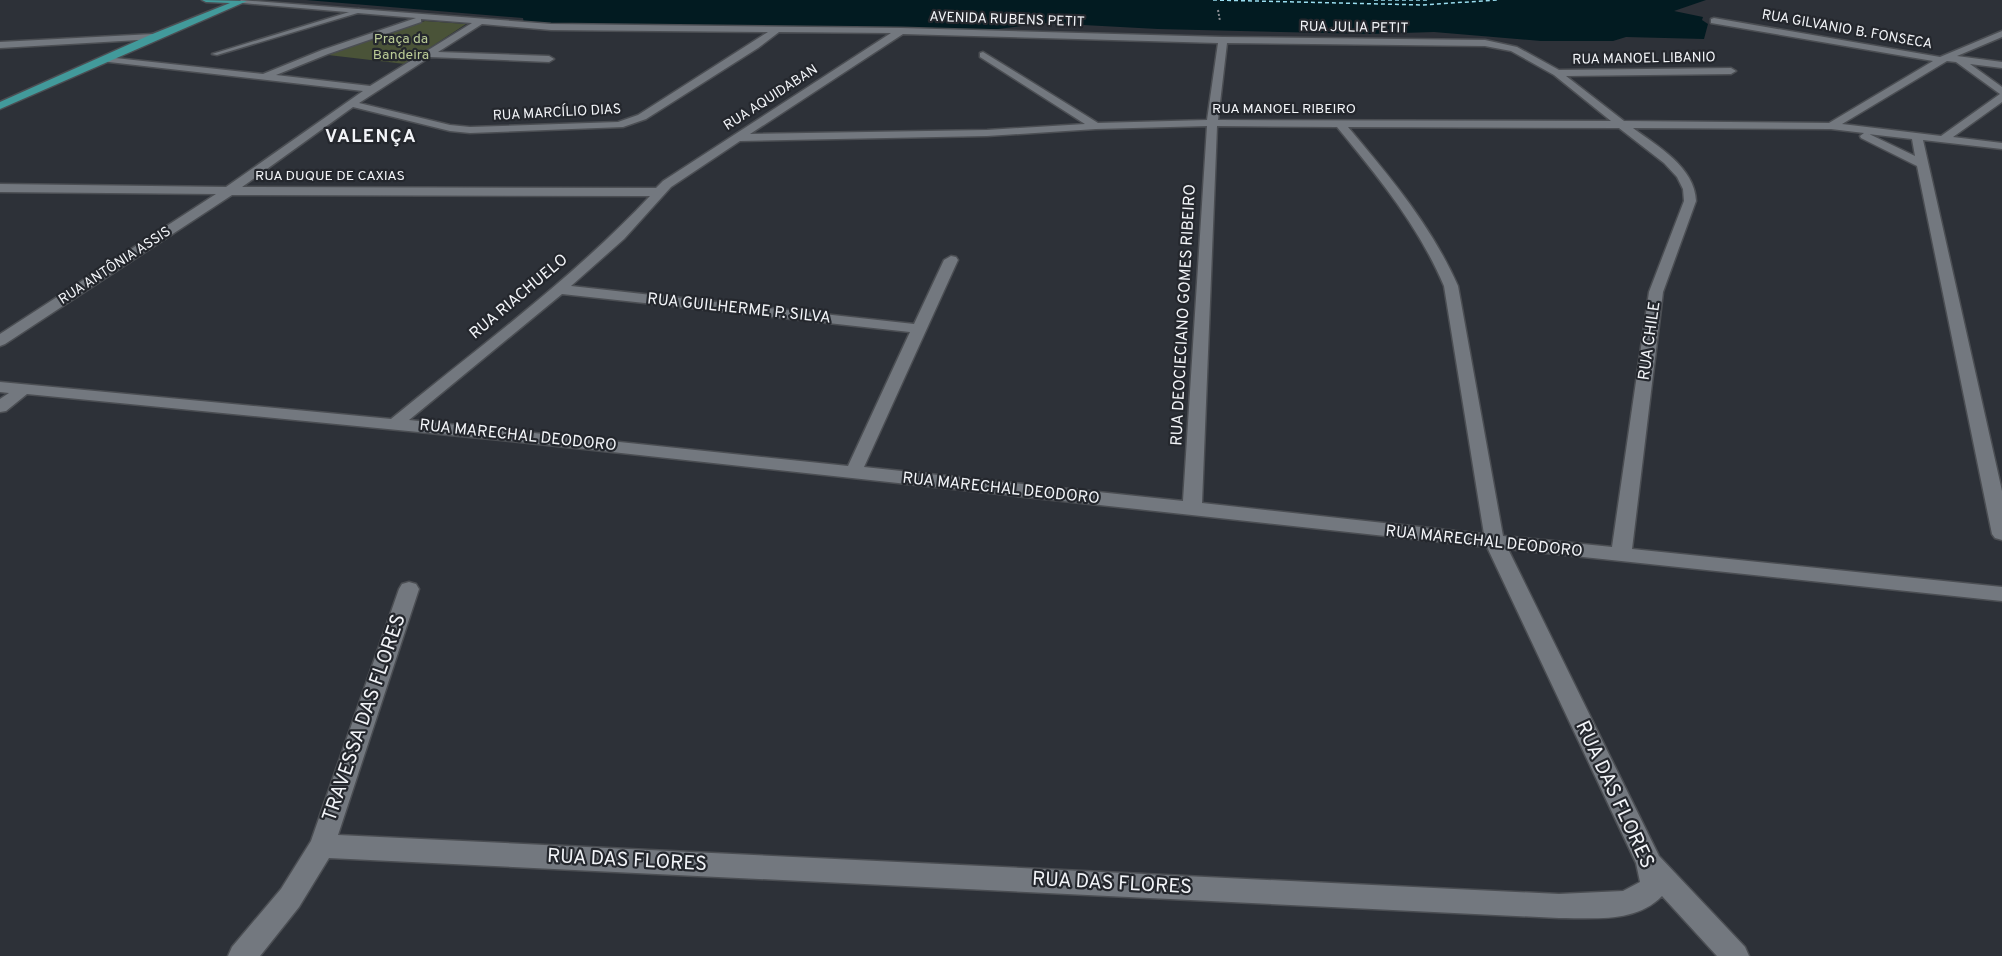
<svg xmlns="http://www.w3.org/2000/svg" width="2002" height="956" font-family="Overpass,sans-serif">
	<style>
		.green { fill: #4a5338 }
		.water { fill: #021b21 }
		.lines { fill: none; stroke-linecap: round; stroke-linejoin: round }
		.ferry { stroke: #9adef0; stroke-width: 1.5; stroke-dasharray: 4 3; stroke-linecap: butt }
		.lane-casing { stroke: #4b4e53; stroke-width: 3 }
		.street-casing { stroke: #4b4e53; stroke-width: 3 }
		.primary-casing { stroke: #4b4e53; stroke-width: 3 }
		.path { stroke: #898c92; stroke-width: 2; stroke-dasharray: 2 2; stroke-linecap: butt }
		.lane { fill: #73787f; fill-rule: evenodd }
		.street { fill: #73787f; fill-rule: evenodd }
		.primary { fill: #429a9b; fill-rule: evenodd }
		.labels { text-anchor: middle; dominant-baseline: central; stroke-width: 4.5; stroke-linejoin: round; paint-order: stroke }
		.far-street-label { font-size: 14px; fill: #f2f4f8; stroke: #24272d }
		.far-park-label { font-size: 14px; fill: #bacb96; stroke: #24272d }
		.street-label { font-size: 16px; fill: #f2f4f8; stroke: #24272d }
		.far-district-label { font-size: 18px; font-weight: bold; letter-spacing: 1.5px; fill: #f2f4f8; stroke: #24272d }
		.near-street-label { font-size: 20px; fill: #f2f4f8; stroke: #24272d }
	</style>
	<rect width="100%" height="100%" fill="#2d3138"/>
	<path class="green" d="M425 21 466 24 405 64 328 55Z"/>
	<path class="water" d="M306 0H1706L1674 11 1703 17 1702 20 1708 24 1704 39 1626 37 1613 41H1541L1434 32 1370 34 1158 29 1046 23 998 29 571 27 524 23 523 18Z"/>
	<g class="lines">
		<path class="ferry" d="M1213 0 1422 5 1497 0
			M1374 0H1427"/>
		<g class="lane-casing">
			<path id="lane" d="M359 9 361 12 217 55 212 54Z"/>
		</g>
		<g class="street-casing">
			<path id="street" d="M240 0 551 24 901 28 1223 37 1485 40 1517 47 1559 70 1731 68 1736 71 1731 74 1566 76 1624 121 1829 123 1933 61 1711 23V19L1714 18 1940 57 2002 31V37L1957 56 2002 62V68L1970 64 2002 87V102L1953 137 2002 143V149L1923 140 2002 491V540L1995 538 1992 534 1917 166 1861 138 1860 136 1864 133 1831 129 1633 128C1657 146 1695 167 1696 201L1663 292 1632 549 2002 587V601L1508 549 1659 856 1745 947 1749 956H1717L1662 896C1636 923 1594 918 1559 918L329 858 299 907 260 956H228L232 947 281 889 311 841 399 589 402 584 409 582 416 584 419 589 338 835 1559 894 1623 891 1640 882 1636 863 1487 547 501 440 27 394 6 411 0 412V399L9 393 0 392V382L391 419C479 347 572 279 650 196L232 195 5 344 0 346V334L216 194 0 192V184L226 187 363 91 109 62 106 61V57L263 74 322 50 416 18 243 3ZM421 19 472 23 370 86 276 75 328 54 421 22ZM482 24 551 30 768 32 638 115 618 122 470 127 450 125 359 103 430 57 549 62 554 59 549 56 438 52ZM779 32 891 33 663 181 656 188 242 187 353 107 450 131 470 133 623 127 646 119 758 48ZM903 34 1218 43 1207 120 1098 123 983 52 980 53V57L1085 124 987 130 750 134ZM1227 43 1485 46 1511 51 1554 75 1611 121 1218 120ZM1947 61 1956 62 2000 94 1941 136 1842 124ZM1207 126 1183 501 864 467 958 260 956 257 951 256 944 260 914 324 571 286 624 239 671 187 740 141 987 136 1096 129ZM1217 126 1337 127C1378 177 1418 225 1444 286L1484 534 1202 503ZM1348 127 1619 128 1664 163 1677 177 1683 189 1684 201 1649 292 1612 547 1503 536 1458 286C1431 225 1390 177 1348 127ZM1868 134 1912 139 1915 156 1869 134ZM562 294 910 332 848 466 409 420Z
				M153 34 156 35V39L0 48V42Z"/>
		</g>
		<g class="primary-casing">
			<path id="primary" d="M202 0 247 1 0 109V102L150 35 230 3 206 2Z"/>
		</g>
		<path class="path" d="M1218 10 1220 21"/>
		<use href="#lane" class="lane"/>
		<use href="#street" class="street"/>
		<use href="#primary" class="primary"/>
	</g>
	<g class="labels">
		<g class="far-street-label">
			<text transform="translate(1007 20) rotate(2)">AVENIDA RUBENS PETIT</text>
			<text transform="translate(1354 28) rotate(1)">RUA JULIA PETIT</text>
			<text transform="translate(1847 30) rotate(10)">RUA GILVANIO B. FONSECA</text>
			<text transform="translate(1644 59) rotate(-1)">RUA MANOEL LIBANIO</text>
			<text transform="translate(771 98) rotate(-33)">RUA AQUIDABAN</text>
			<text x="1284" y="109">RUA MANOEL RIBEIRO</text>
			<text transform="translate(557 113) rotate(-3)">RUA MARCÍLIO DIAS</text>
			<text x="330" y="176">RUA DUQUE DE CAXIAS</text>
			<text transform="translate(115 266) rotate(-33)">RUA ANTÔNIA ASSIS</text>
		</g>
		<g class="far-park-label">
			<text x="401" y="39">Praça da<tspan x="401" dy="16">Bandeira</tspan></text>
		</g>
		<g class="street-label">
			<text transform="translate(519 297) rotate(-40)">RUA RIACHUELO</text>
			<text transform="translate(739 309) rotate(6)">RUA GUILHERME P. SILVA</text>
			<text transform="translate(1184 315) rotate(-87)">RUA DEOCIECIANO GOMES RIBEIRO</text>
			<text transform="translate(1650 341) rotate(-82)">RUA CHILE</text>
			<text transform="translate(518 436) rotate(6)">RUA MARECHAL DEODORO</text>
			<text transform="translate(1001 489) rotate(6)">RUA MARECHAL DEODORO</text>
			<text transform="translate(1484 542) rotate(6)">RUA MARECHAL DEODORO</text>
		</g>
		<g class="far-district-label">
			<text x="371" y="137">VALENÇA</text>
		</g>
		<g class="near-street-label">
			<text transform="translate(365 718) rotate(-71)">TRAVESSA DAS FLORES</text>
			<text transform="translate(1614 795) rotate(65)">RUA DAS FLORES</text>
			<text transform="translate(627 861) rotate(3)">RUA DAS FLORES</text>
			<text transform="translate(1112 884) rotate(3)">RUA DAS FLORES</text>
		</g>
	</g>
</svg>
